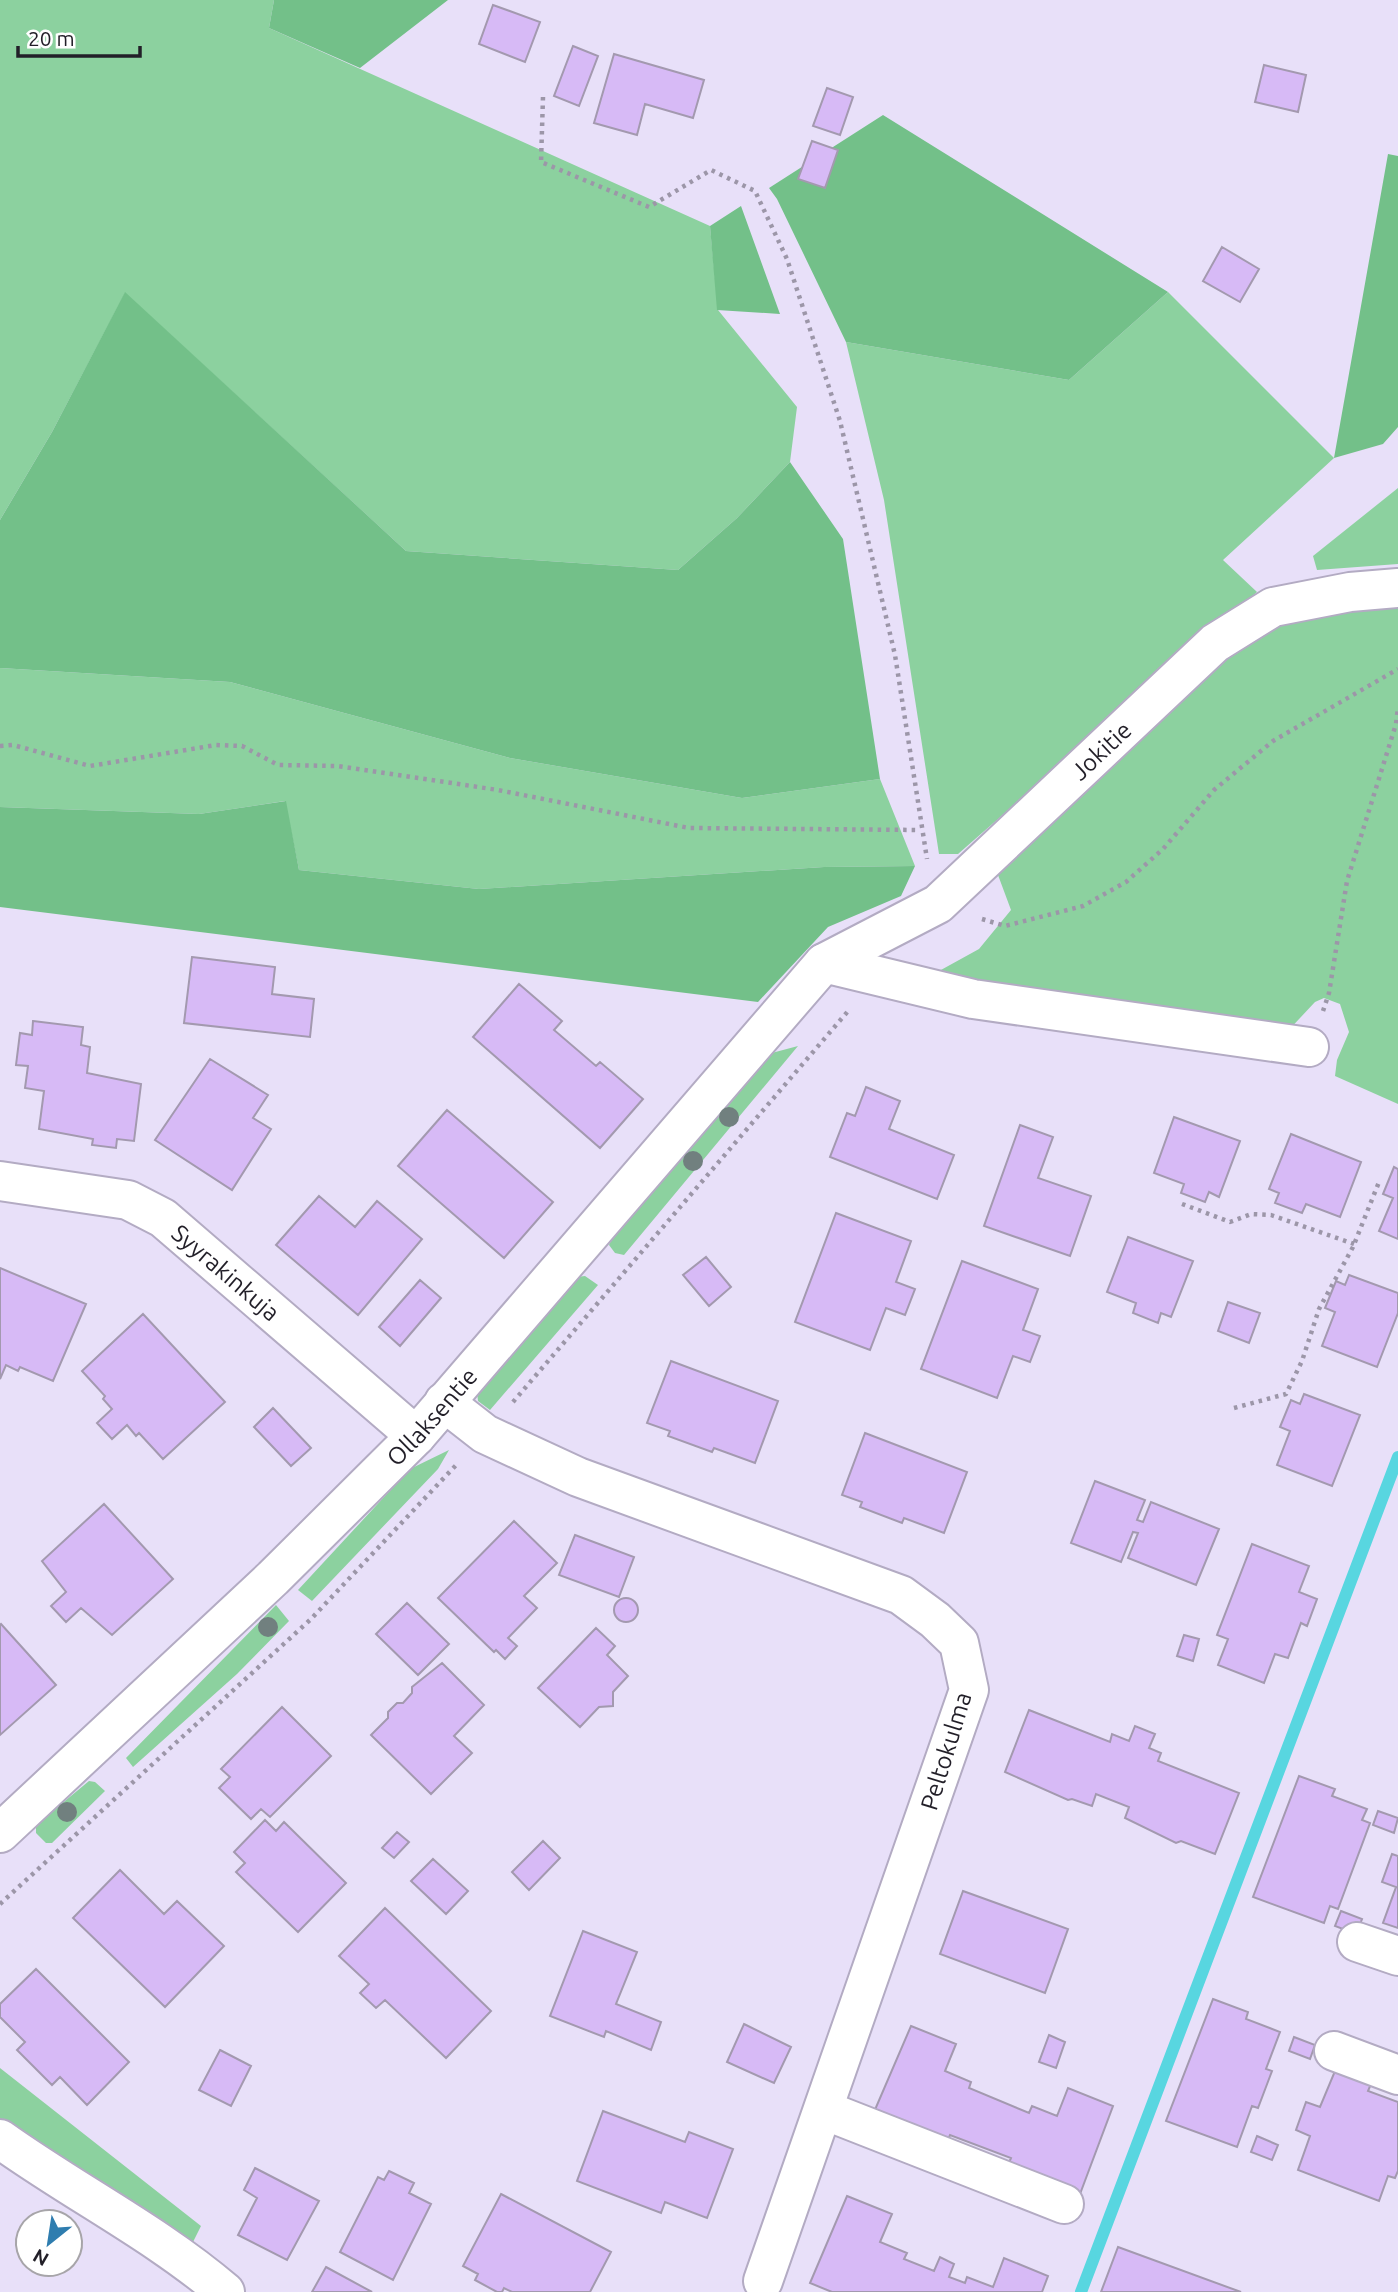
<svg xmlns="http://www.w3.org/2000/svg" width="1398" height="2292" font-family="Ubuntu,sans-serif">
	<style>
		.green { fill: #8cd19f }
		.forest { fill: #73c089 }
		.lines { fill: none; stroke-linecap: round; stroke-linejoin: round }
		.stream { stroke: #58d6e0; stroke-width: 12 }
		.building { fill: #d7baf6; stroke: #a399af; stroke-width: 2 }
		.minor-casing { stroke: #b3abc3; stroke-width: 42 }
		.path { stroke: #9c96a8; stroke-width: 4.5; stroke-dasharray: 3.5 5; stroke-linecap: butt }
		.minor { stroke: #fff; stroke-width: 38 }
		.tree { fill: #71807f }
		.labels { text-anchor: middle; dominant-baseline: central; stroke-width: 5; stroke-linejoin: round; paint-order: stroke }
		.street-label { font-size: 24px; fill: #221f28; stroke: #fff }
	</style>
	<rect width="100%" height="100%" fill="#e8e0f9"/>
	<path class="green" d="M0 0H274L269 28 710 226 718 310 797 407 790 462 737 518 678 570 406 551 125 293 52 432 0 520Z
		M1168 292 1334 458 1223 560 1257 592 958 854H939L884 500 846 342 1069 380Z
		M1398 488V564L1317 570 1313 556Z
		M1398 604V1104L1335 1076 1337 1060 1349 1032 1340 1004 1324 998 1315 1002 1285 1034 930 976 979 949 1011 910 998 875 1200 678 1263 632 1310 608Z
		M0 668 230 682 510 758 742 798 880 779 915 866 824 867 479 889 299 870 285 801 199 814 0 807Z
		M798 1046 624 1255 615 1253 609 1245 612 1238 768 1054Z
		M585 1276 598 1285 490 1410 478 1401 477 1392 577 1277Z
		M449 1450 438 1469 312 1601 298 1590 410 1469Z
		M276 1605 289 1621 237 1674 133 1767 126 1758Z
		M89 1781 95 1782 105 1791 52 1843H46L36 1833V1825Z
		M0 2068 201 2226 191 2246 0 2121Z"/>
	<path class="forest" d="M274 0H448L360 68 269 28Z
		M883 115 1168 292 1069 380 846 342 777 199 769 188Z
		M1388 154 1398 156V427L1383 444 1334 458Z
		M741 206 780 314 717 310 710 226Z
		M125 292 406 551 678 570 737 518 790 462 843 539 880 779 742 798 510 758 230 682 0 668V520L52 432Z
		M286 801 299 870 479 889 824 867 915 866 901 896 828 927 758 1002 0 907V807L199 814Z"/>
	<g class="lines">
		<path class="stream" d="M1081 2292 1398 1457"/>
	</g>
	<path class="building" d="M493 5 540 22 525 62 479 44Z
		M573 46 598 56 579 106 554 96Z
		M614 54 704 80 693 118 645 104 637 135 594 123Z
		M1264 65 1306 75 1298 112 1255 102Z
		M827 88 853 97 840 135 813 126Z
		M812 141 838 150 825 188 798 179Z
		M1222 247 1259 269 1240 302 1203 281Z
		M192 957 275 967 272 994 314 999 310 1037 184 1023Z
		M519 984 562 1021 554 1030 596 1066 600 1062 643 1099 600 1148 473 1037Z
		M33 1021 83 1027 81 1045 90 1047 87 1073 141 1084 134 1141 117 1139 116 1148 92 1145 93 1139 39 1129 44 1091 25 1088 28 1066 16 1065 20 1033 32 1035Z
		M210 1059 268 1095 253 1118 271 1129 232 1190 155 1140Z
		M866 1087 900 1101 889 1129 954 1155 937 1199 830 1157 847 1113 855 1116Z
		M447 1110 553 1202 504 1258 398 1166Z
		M1174 1117 1240 1141 1219 1197 1209 1192 1205 1202 1181 1193 1184 1184 1154 1173Z
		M1020 1125 1053 1137 1038 1178 1091 1196 1070 1256 984 1226Z
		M1291 1134 1361 1162 1340 1217 1306 1204 1302 1213 1275 1203 1279 1193 1269 1189Z
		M1394 1167 1398 1169V1239L1379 1231 1393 1198 1383 1194Z
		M319 1196 355 1227 377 1201 422 1239 358 1315 276 1245Z
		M836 1213 911 1241 896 1282 915 1289 905 1315 886 1308 870 1350 795 1322Z
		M1128 1237 1193 1261 1171 1317 1161 1313 1158 1323 1133 1313 1136 1303 1107 1292Z
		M706 1257 731 1287 709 1306 683 1275Z
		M962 1261 1038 1289 1023 1330 1040 1336 1030 1362 1013 1356 997 1398 921 1369Z
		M0 1268 86 1304 53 1381 20 1367 18 1371 6 1365 0 1379Z
		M1349 1275 1398 1293V1313L1377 1367 1322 1346 1335 1312 1325 1308 1336 1281 1345 1285Z
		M420 1280 441 1298 400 1346 379 1327Z
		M1228 1302 1260 1313 1249 1343 1218 1331Z
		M143 1314 225 1402 163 1459 139 1433 136 1436 127 1425 112 1439 97 1423 112 1409 103 1399 105 1396 82 1371Z
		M671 1361 778 1401 755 1463 714 1448 712 1452 668 1436 670 1431 647 1423Z
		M1304 1394 1360 1415 1332 1486 1277 1465 1290 1431 1280 1427 1291 1400 1300 1404Z
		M273 1408 311 1448 291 1466 254 1427Z
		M865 1433 967 1472 944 1533 904 1518 902 1523 860 1507 862 1502 842 1495Z
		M1095 1481 1145 1500 1137 1520 1143 1522 1151 1502 1219 1529 1196 1585 1128 1558 1138 1533 1133 1532 1121 1562 1071 1543Z
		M104 1504 173 1579 112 1635 81 1608 66 1622 51 1606 66 1592 42 1561Z
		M514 1521 557 1563 524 1596 537 1608 508 1638 517 1646 505 1659 496 1650 494 1652 438 1598Z
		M575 1535 634 1557 619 1597 559 1575Z
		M1252 1544 1309 1566 1299 1592 1317 1599 1307 1626 1301 1623 1288 1658 1275 1654 1264 1683 1218 1665 1228 1639 1217 1635Z
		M614 1610a12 12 0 1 1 24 0a12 12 0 1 1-24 0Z
		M407 1603 449 1644 418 1675 376 1634Z
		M1 1624 56 1685 0 1735V1625Z
		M596 1628 615 1646 607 1655 628 1676 613 1692V1706L599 1707 580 1727 538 1688Z
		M1184 1635 1199 1639 1193 1661 1177 1656Z
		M442 1663 484 1705 454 1736 472 1753 431 1794 371 1735 388 1718V1712L397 1703H403L412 1693V1687Z
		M282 1707 331 1756 270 1817 261 1809 251 1819 219 1788 230 1777 221 1769Z
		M1029 1710 1110 1742 1112 1734 1129 1741 1135 1726 1155 1734 1149 1748 1161 1753 1158 1761 1239 1793 1215 1854 1181 1841 1176 1843 1125 1818 1129 1807 1096 1794 1092 1806 1072 1799 1068 1800 1005 1772Z
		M1299 1776 1335 1789 1332 1796 1367 1809 1362 1820 1370 1823 1338 1909 1330 1906 1324 1923 1253 1897Z
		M1378 1811 1398 1818 1394 1833 1373 1825Z
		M265 1820 276 1831 284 1822 346 1883 298 1932 236 1872 245 1863 234 1852Z
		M397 1832 409 1842 394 1858 382 1848Z
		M543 1841 560 1858 529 1890 512 1872Z
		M1392 1854 1398 1856V1928L1383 1923 1396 1887 1382 1882Z
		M433 1859 468 1891 446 1914 411 1881Z
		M120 1870 164 1914 177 1901 224 1946 165 2007 73 1918Z
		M963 1891 1068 1929 1045 1993 940 1954Z
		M385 1908 491 2011 446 2058 385 2000 376 2008 360 1993 369 1984 339 1956Z
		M1341 1911 1362 1919 1356 1934 1335 1926Z
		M583 1931 637 1952 616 2004 661 2022 651 2050 606 2031 604 2037 550 2016Z
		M36 1969 129 2062 87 2105 60 2077 52 2085 17 2050 25 2042 0 2017V2004Z
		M1213 1999 1248 2012 1246 2019 1280 2032 1266 2069 1272 2071 1258 2108 1252 2106 1237 2147 1166 2121Z
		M744 2024 791 2047 774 2083 727 2062Z
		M911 2026 956 2044 945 2071 971 2082 969 2088 1029 2113 1032 2106 1057 2116 1068 2088 1113 2106 1080 2194 1008 2165 1011 2158 950 2135 947 2142 874 2112Z
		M1049 2035 1065 2042 1056 2068 1039 2062Z
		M1294 2037 1315 2045 1310 2059 1289 2051Z
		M220 2050 251 2066 231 2106 199 2090Z
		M1335 2071 1371 2084 1368 2091 1398 2102V2171L1395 2178 1388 2176 1379 2201 1298 2170 1310 2136 1296 2130 1306 2102 1320 2107Z
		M603 2111 685 2142 689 2132 733 2149 707 2218 665 2202 661 2213 577 2181Z
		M1257 2136 1278 2145 1272 2160 1251 2152Z
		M255 2168 319 2201 287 2260 238 2235 257 2198 244 2190Z
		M389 2171 414 2183 409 2193 431 2204 393 2280 340 2252 378 2177 384 2180Z
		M501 2194 611 2252 590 2292H512L504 2288 502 2292H497L475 2280 478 2274 463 2266Z
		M847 2196 892 2214 880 2242 907 2253 904 2259 934 2271 940 2257 954 2264 949 2277 965 2283 967 2277 993 2287 1004 2258 1048 2276 1042 2292H832L810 2283Z
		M1118 2247 1241 2292H1101Z
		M326 2267 372 2292H312Z"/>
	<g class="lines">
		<g class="minor-casing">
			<g id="minor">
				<path d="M824 963 973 999 1309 1047"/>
				<path id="s1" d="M0 1181 128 1200 163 1218 416 1436"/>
				<path d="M444 1402 485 1434 578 1477 901 1595 935 1620 959 1643 969 1690 763 2281"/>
				<path id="s2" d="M0 1833 273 1578 416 1436 824 963 938 904 1215 643 1273 607 1350 592 1398 588"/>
				<path d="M1357 1942 1398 1956"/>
				<path d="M1334 2051 1398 2075"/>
				<path d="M824 2110 1064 2204"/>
				<path d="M0 2139C74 2192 156 2233 225 2292"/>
			</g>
		</g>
		<path class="path" d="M543 97 541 162 649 207 711 170 755 191 787 259 840 421 895 655 927 859
			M0 746 13 745 90 766 216 745 242 746 278 765 338 766 498 790 689 828 920 830
			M982 919 1005 926 1083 906 1126 882 1163 849 1214 790 1273 741 1398 669
			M1323 1011 1329 993 1347 881 1396 724 1398 707
			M1182 1204 1230 1222 1251 1214 1271 1215 1354 1244
			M513 1402 849 1010
			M1234 1408 1286 1394 1302 1361 1319 1309 1353 1247 1379 1182
			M0 1904 311 1619 458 1463"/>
		<use href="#minor" class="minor"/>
	</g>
	<g class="tree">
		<circle cx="729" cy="1117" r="10"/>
		<circle cx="693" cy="1161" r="10"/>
		<circle cx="268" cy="1627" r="10"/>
		<circle cx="67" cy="1812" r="10"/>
	</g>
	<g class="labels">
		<g class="street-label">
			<text stroke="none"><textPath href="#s2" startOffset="1552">Jokitie</textPath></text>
			<text stroke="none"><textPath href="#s1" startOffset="252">Syyrakinkuja</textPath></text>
			<text stroke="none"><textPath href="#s2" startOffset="600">Ollaksentie</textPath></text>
			<text transform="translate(946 1751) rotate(-73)">Peltokulma</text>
		</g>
	</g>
	<g transform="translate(49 2243) rotate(210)"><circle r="33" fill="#ffffff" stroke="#a7a5a9" stroke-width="2"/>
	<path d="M0-5L12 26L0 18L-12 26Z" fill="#2f7daf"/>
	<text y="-10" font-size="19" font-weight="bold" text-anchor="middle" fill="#221f28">N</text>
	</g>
	<path d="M18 46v10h122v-10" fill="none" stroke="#221f28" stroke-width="3.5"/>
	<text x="28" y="46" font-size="21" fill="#221f28" stroke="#ffffff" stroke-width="5" paint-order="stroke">20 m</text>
</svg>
